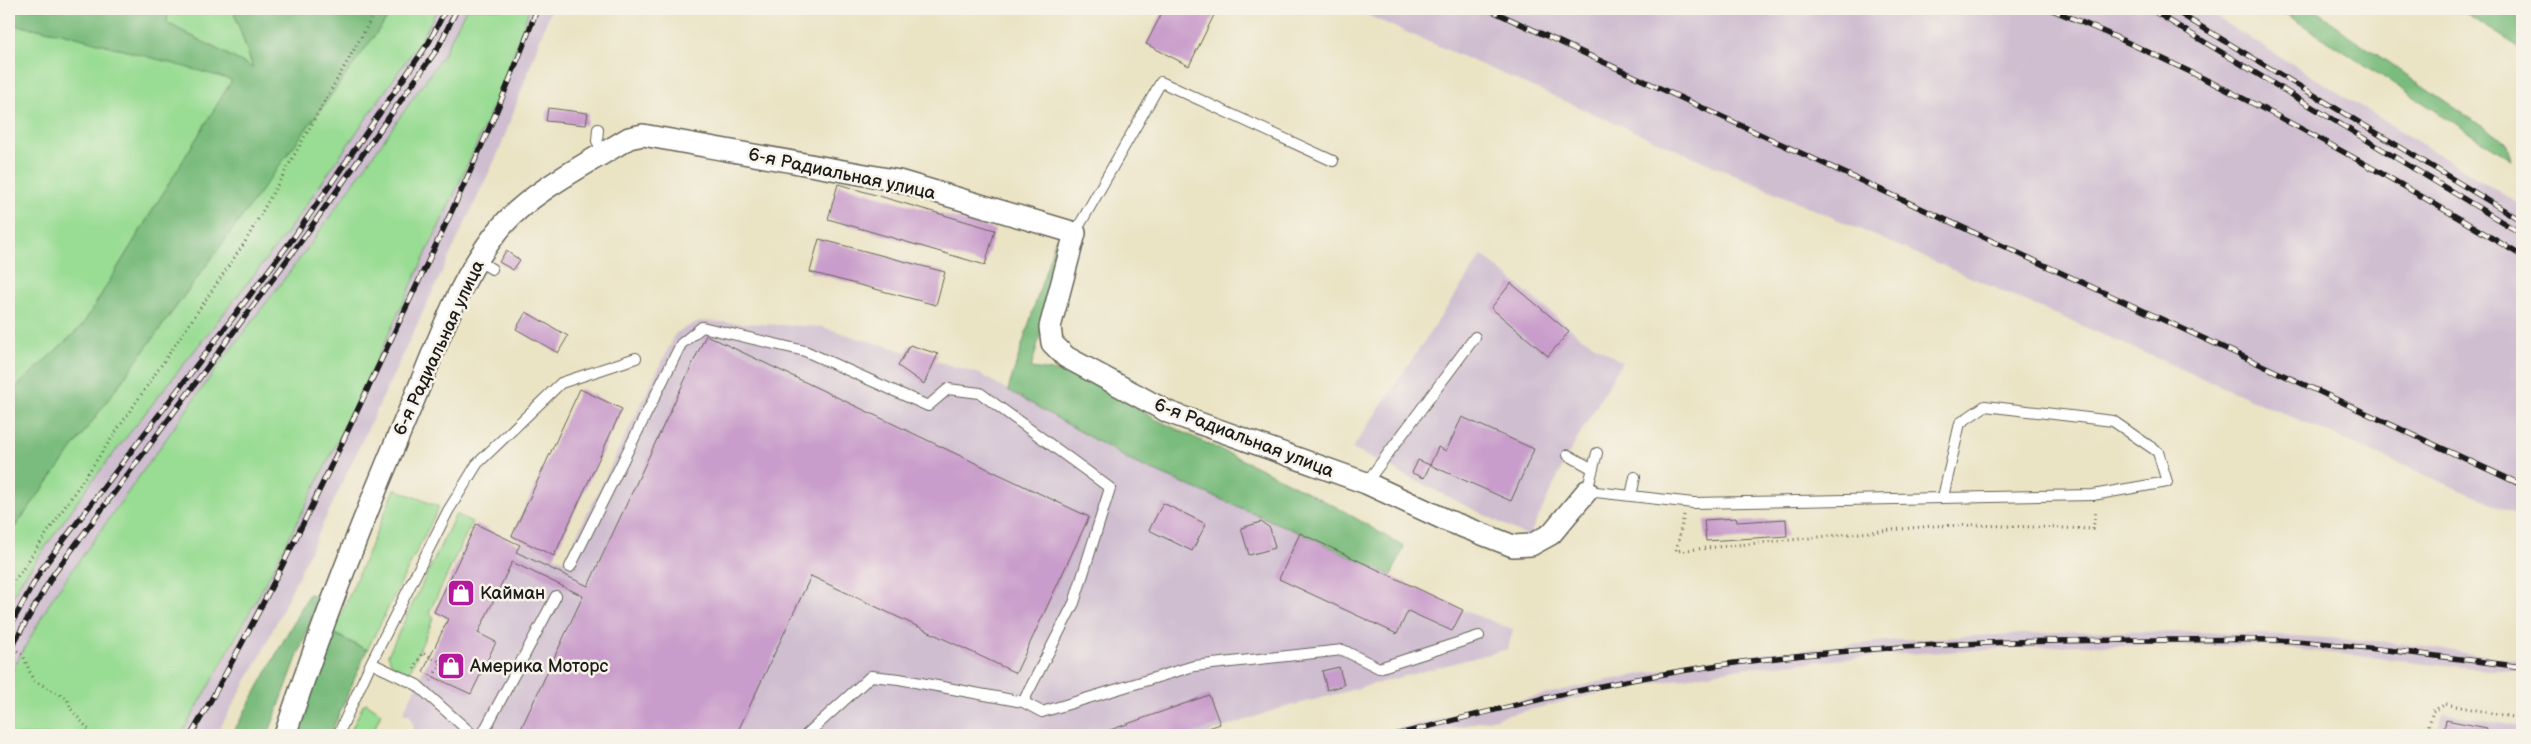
<svg xmlns="http://www.w3.org/2000/svg" width="2531" height="744" font-family="'Balsamiq Sans',sans-serif">
	<style>
		.industrial { fill: #cfbdd0 }
		.green { fill: #99dc93; stroke: #5a7c58 }
		.forest { fill: #7abc7d; stroke: #4b6c4c }
		.building { fill: #c99dcb }
		.lines { fill: none; stroke-linecap: round; stroke-linejoin: round }
		.service-casing { stroke: #646257; stroke-width: 12 }
		.minor-casing { stroke: #646257; stroke-width: 24 }
		.path { stroke: #646257; stroke-width: 3; stroke-dasharray: 1 4; stroke-linecap: butt }
		.service { stroke: #fff; stroke-width: 10 }
		.minor { stroke: #fff; stroke-width: 21 }
		.rail-casing { stroke: #1c1c1c; stroke-width: 5.5 }
		.rail { stroke: #f7f3e8; stroke-width: 4; stroke-dasharray: 11; stroke-linecap: butt }
		.labels { text-anchor: middle; dominant-baseline: central; stroke-width: 5; stroke-linejoin: round; paint-order: stroke }
		.street-label { font-size: 18px; fill: #1c1c1c; stroke: #f7f3e8 }
		.poi-label { font-size: 18px; fill: #1c1c1c; stroke: #f7f3e8; text-anchor: start }
	</style>
	<rect width="100%" height="100%" fill="#f7f3e8"/>
	<filter id="ink" filterUnits="userSpaceOnUse"><feTurbulence type="fractalNoise" baseFrequency=".02" numOctaves="2"/><feDisplacementMap in="SourceGraphic" scale="10" xChannelSelector="R" yChannelSelector="G"/><feConvolveMatrix kernelMatrix="1 2 1 2 8 2 1 2 1" color-interpolation-filters="sRGB"/></filter>
	<filter id="wash" filterUnits="userSpaceOnUse"><feTurbulence type="fractalNoise" baseFrequency=".0096" numOctaves="4" result="noise"/><feDisplacementMap in="SourceGraphic" scale="20" xChannelSelector="R" yChannelSelector="G"/><feGaussianBlur stdDeviation="1.12" result="paint"/><feColorMatrix in="noise" values="0 0 0 0 0 0 0 0 0 0 0 0 0 0 0 0 0 1.4 0 .05"/><feComposite in="paint" operator="in"/></filter>
	<g filter="url(#wash)">
		<rect width="100%" height="100%" fill="#eae3c4"/>
		<path class="industrial" d="M438 9H466L442 57 310 245 218 366 53 597 9 676V604L20 583 92 481 286 234 420 41Z
			M529 9H551L500 149 261 655 216 735H181L237 639 334 450 466 169 505 81Z
			M1353 9H2203L2522 206V517Z
			M1482 255 1577 334 1622 362 1568 455 1529 537 1352 449Z
			M699 321 822 327 980 374 1133 462 1300 533 1462 610 1513 629 1508 649 1275 710 1203 735H416L410 715 403 713 448 619 434 612 476 524 519 545 521 541 564 561 676 333Z
			M2081 631 2248 633 2390 642 2522 661V673L2264 646 2083 645 1904 654 1742 668 1599 693 1425 735H1370L1598 682 1738 656 1898 640Z
			M2444 713 2522 727V735H2435Z"/>
		<path class="green" d="M168 9H233L253 68 167 23Z
			M394 9H438L420 41 286 234 92 481 20 583 9 604V535Z
			M466 9H529C498 105 453 196 410 288 340 441 265 591 181 735H9V676L53 597 218 366 310 245 442 57Z
			M9 24 62 33 233 79 82 326 9 394Z
			M395 489 439 507 367 650 333 633Z
			M456 514 472 522 429 613 434 617 409 673 392 665 388 655Z
			M366 703 381 713 372 735H349L363 705Z"/>
		<path class="forest" d="M9 9H168L167 23 253 68 233 9H394L9 535V394L82 326 232 80 62 33 9 24Z
			M2278 9H2315L2348 35 2508 144 2512 160Z
			M2458 9H2522V49Z
			M1056 238 1060 263 1031 368 1080 375 1157 420 1266 471 1342 510 1404 547 1391 576 1300 533 1133 462 1008 390Z
			M309 594 320 596 268 735H232Z
			M330 632 367 650 330 735H297Z"/>
		<g id="blocks">
			<path class="building" d="M1164 9H1217L1189 66 1146 44Z
				M548 108 588 113 586 125 546 121Z
				M838 184 995 230 985 265 828 219Z
				M819 239 945 272 936 305 810 272Z
				M506 251 520 260 513 270 499 262Z
				M1511 283 1569 332 1548 356 1491 308Z
				M526 312 568 336 558 353 516 329Z
				M706 335 1089 517 1016 673 811 576 736 735H518L583 596 512 562 478 633 496 642 471 694 423 672 448 619 434 612 476 524 520 545 516 552 588 586Z
				M910 345 938 354 924 384 898 366Z
				M580 389 622 409 554 556 512 536Z
				M1462 417 1534 449 1511 501 1430 465 1438 447 1446 451Z
				M1418 460 1430 465 1424 478 1412 473Z
				M1163 503 1206 524 1192 551 1149 530Z
				M1736 518 1737 522 1786 519 1787 536 1706 541 1704 520Z
				M1261 522 1270 528 1275 548 1249 555 1241 528Z
				M1300 533 1463 610 1452 631 1408 611 1397 634 1279 579Z
				M1339 667 1344 685 1327 690 1322 671Z
				M1209 695 1220 724 1189 735H1096Z
				M2446 720 2487 728 2485 735H2443Z"/>
		</g>
	</g>
	<g filter="url(#ink)">
		<use href="#blocks" fill-opacity="0" stroke="#646257" stroke-width="1"/>
		<g class="lines">
			<g class="service-casing">
				<path id="service" d="M598 129 597 141 604 154
					M1075 233 1161 82 1333 161
					M477 260 492 269
					M1597 453 1587 491 1693 503 2093 495 2167 482 2158 452 2113 421 1985 406 1960 423 1943 497
					M1568 455 1593 469
					M1366 483 1475 337
					M1631 496 1635 477
					M570 567 681 344 702 327 805 351 928 406 948 389 980 393 1110 488 1074 603 1023 702 899 679 871 676 806 735
					M371 663 417 685 473 735
					M1023 702 1042 712 1194 666 1343 650 1379 668 1479 636
					M338 735 371 663 448 511 477 464 561 383 636 358
					M482 735 556 596"/>
			</g>
			<g class="minor-casing">
				<path id="minor" d="M285 735C323 620 367 508 415 397 439 339 461 274 502 226 532 191 590 162 629 138L643 135 899 181 1075 233 1050 327 1052 343 1066 357 1168 412 1366 483 1446 520 1513 546 1531 545 1551 534 1587 491"/>
			</g>
			<path class="path" d="M1684 515 1676 551 1932 526 1975 525 2093 529 2096 510
				M9 589 245 242 377 9
				M9 645 23 655 33 680 67 698 71 709 93 735
				M414 669 422 653 441 662 431 681
				M2426 735 2433 711 2446 704 2522 719"/>
			<use href="#service" class="service"/>
			<use href="#minor" class="minor"/>
			<g class="rail-casing">
				<path id="rail" d="M1488 9 2522 485
					M2050 9C2214 76 2370 164 2522 256
					M2150 9 2522 234
					M2172 9 2522 221
					M9 628 41 570 294 237 429 42 446 9
					M9 651 53 575 304 237 438 48 457 9
					M191 735C262 613 323 484 383 356 437 242 494 128 537 9
					M1395 735C1509 706 1625 677 1742 662 1878 645 2015 640 2152 640 2200 640 2248 638 2295 641 2371 647 2447 657 2522 667"/>
			</g>
			<use href="#rail" class="rail"/>
		</g>
	</g>
	<defs>
		<g id="shop-square" transform="scale(1.4375)"><rect x="-9" y="-9" width="18" height="18" rx="4" fill="#b5179e" stroke="#f7f3e8"/><path d="M-5-2.5h2.3a2.7 3.5 0 0 1 5.4 0H5L5.5 6h-11ZM-1.5-2.5h3a1.5 2.3 0 0 0-3 0Z" fill="#fff"/></g>
	</defs>
	<g fill-rule="evenodd">
		<use href="#shop-square" x="461" y="593"/>
		<use href="#shop-square" x="451" y="666"/>
	</g>
	<g class="labels">
		<g class="street-label">
			<text transform="translate(842 174) rotate(12)">6-я Радиальная улица</text>
			<text transform="translate(439 348) rotate(-65)">6-я Радиальная улица</text>
			<text transform="translate(1244 438) rotate(21)">6-я Радиальная улица</text>
		</g>
		<g class="poi-label">
			<text x="480" y="593">Кайман</text>
			<text x="470" y="666">Америка Моторс</text>
		</g>
	</g>
	<rect width="2531" height="744" fill="none" stroke="#f7f3e8" stroke-width="30"/>
</svg>
